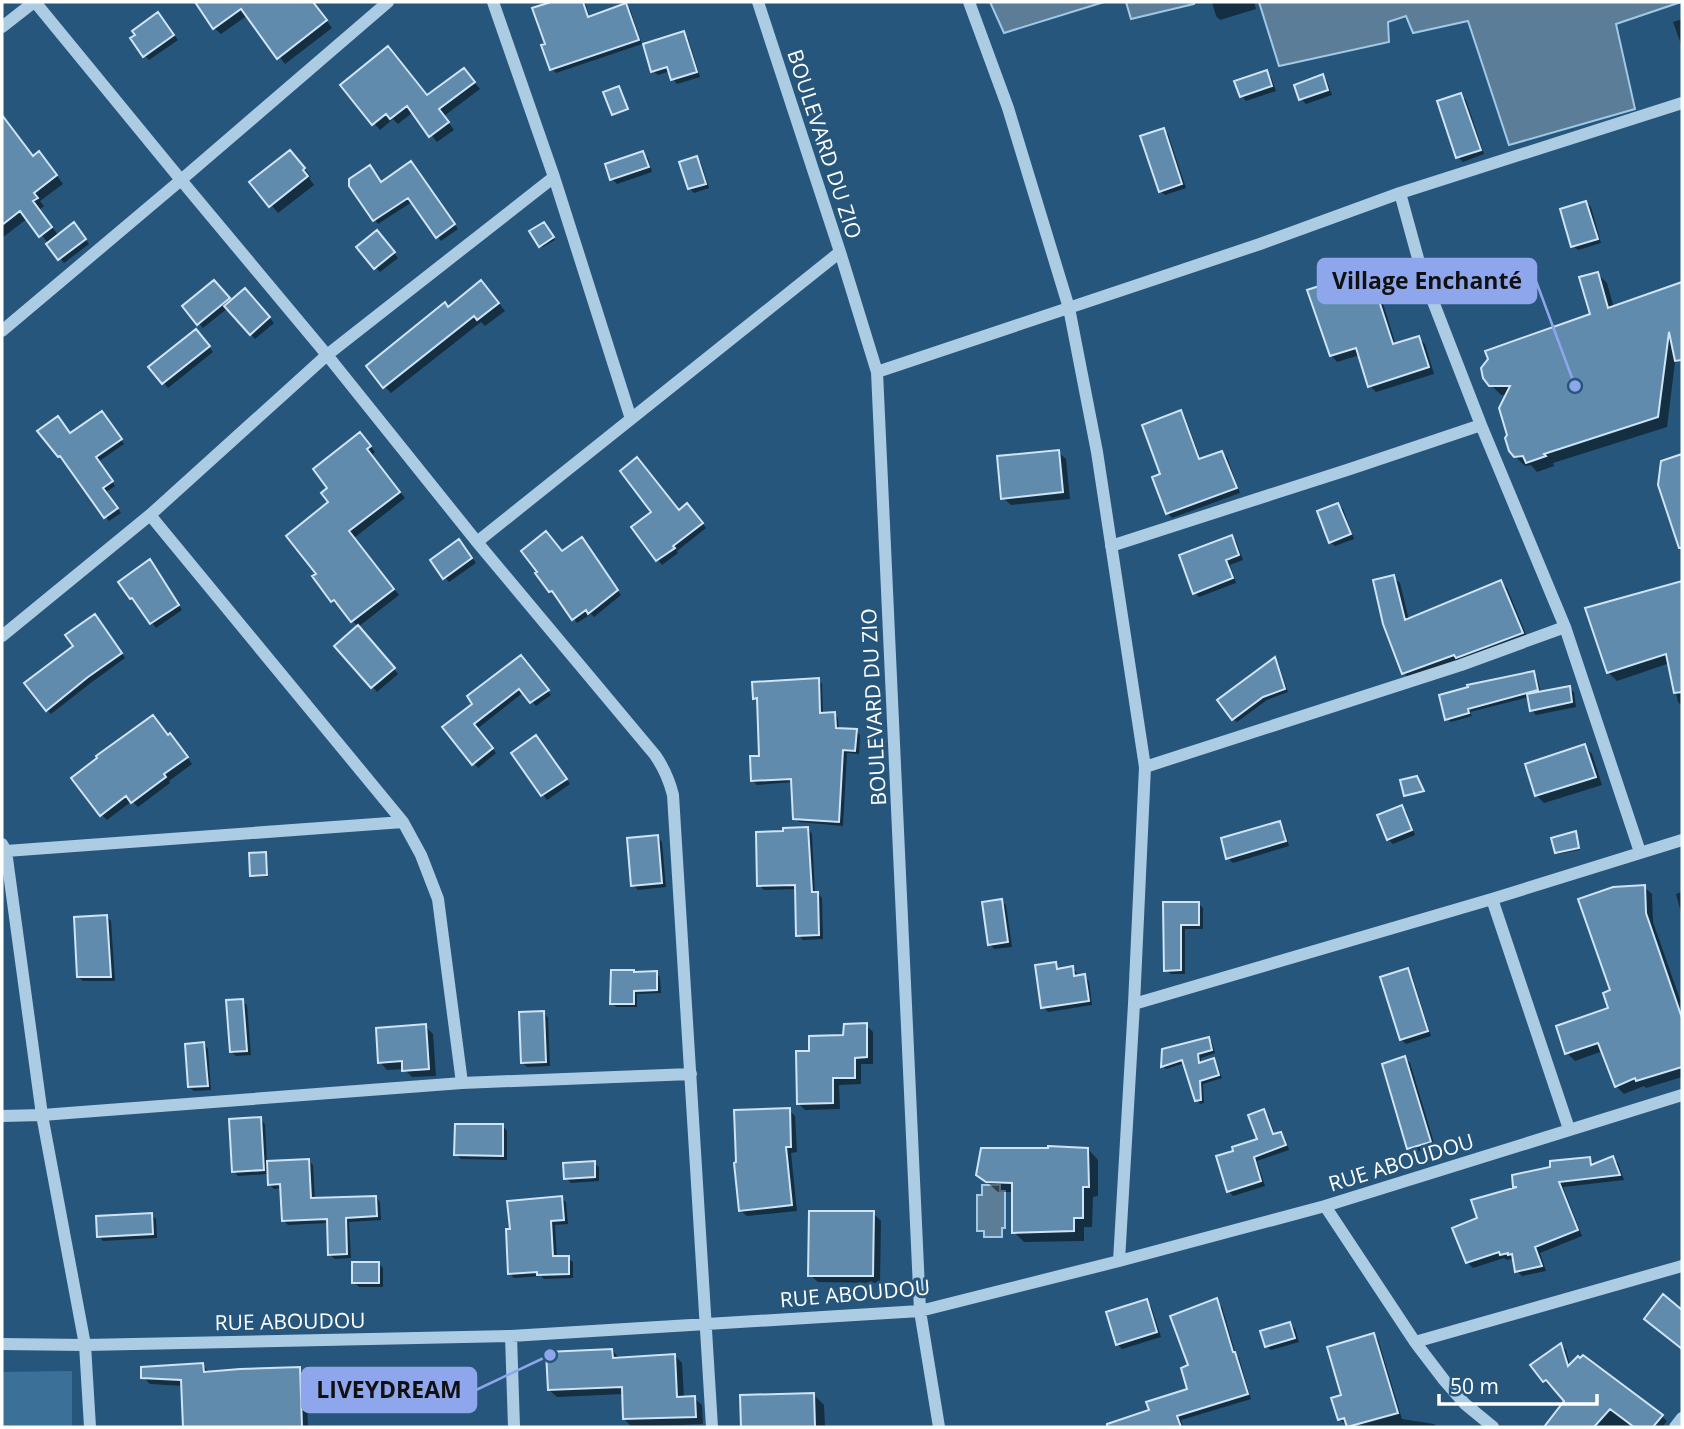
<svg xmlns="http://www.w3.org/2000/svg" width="1684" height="1429" font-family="'Open Sans',sans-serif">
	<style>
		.green { fill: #3b7099 }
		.water { fill: #5c7d97; stroke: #a1c8e5; stroke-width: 2 }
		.shadow { fill: #0007 }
		.building { fill: #608bad; stroke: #cfe4f4; stroke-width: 2 }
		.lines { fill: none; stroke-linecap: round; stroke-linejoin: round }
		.minor { stroke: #accce4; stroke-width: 12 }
		.labels { text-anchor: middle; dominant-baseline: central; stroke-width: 6; stroke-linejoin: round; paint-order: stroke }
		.street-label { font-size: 21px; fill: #fff; stroke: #27567c }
		.leader { fill: none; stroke: #8ea6ec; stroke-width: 2.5 }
		.callout-dot { fill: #8ea6ec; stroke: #27567c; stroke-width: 2.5 }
		.callout { fill: #8ea6ec; stroke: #8ea6ec; stroke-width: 2.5 }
		.callout-label { font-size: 23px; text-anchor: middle; font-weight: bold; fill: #111 }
	</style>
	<rect width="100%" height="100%" fill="#27567c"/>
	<path class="green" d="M72 1371V1427H2V1372Z"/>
	<path class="water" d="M990 2H1104L1004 33Z
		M1126 2H1194V4L1131 19Z
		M1259 2H1681L1616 24 1635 109 1509 145 1468 21 1413 33 1406 16 1388 22 1389 42 1279 66Z
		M982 1185H1000V1191H1005V1228H1002V1237H984V1231H977V1195H982Z"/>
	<path class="shadow" d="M197 2H313L332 28 285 64 248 15 221 34 214 28Z
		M556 2H585L590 18 626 5 630 9 642 44 556 73 552 69 547 45 534 9Z
		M1212 2H1254L1256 9 1220 20 1216 16Z
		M163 19 178 40 149 60 145 56Z
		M1682 19V47L1673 22Z
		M683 33 688 38 700 77 677 84 673 79 670 71 658 75 653 71Z
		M464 70 480 89 444 116 454 130 437 142 413 112 398 124 393 119 380 130 342 85 428 97Z
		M1266 72 1271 77 1276 91 1246 101 1242 96Z
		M1323 76 1327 81 1332 95 1306 104 1301 99Z
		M1461 95 1466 100 1484 154 1463 162 1458 157Z
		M11 130 34 157 46 161 63 184 40 201 44 206 39 210 59 236 78 229 89 244 64 263 28 218 2 238V136Z
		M1163 130 1168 134 1186 188 1165 195 1160 191Z
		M643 153 648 158 652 172 617 184 612 179Z
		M696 158 701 163 709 188 694 193 689 188Z
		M297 159 311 177 309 178 314 185 278 213 252 182Z
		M415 167 458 229 441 241 412 202 378 224 349 182 370 168 381 183Z
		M1586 202 1591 207 1601 243 1578 250 1573 246Z
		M545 226 555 240 543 247 541 246Z
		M381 237 398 258 380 272 375 267Z
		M1368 272 1375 278 1396 345 1418 338 1425 344 1434 374 1376 392 1370 386 1360 355 1337 362 1331 355Z
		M1598 274 1607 283 1614 308 1680 285V282H1682V353L1676 354 1667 427 1553 463 1554 466 1537 472 1531 465 1525 466 1515 456 1508 395H1501L1491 385 1592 316Z
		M219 287 232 302 250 295 274 323 255 339 228 308 203 328 184 306Z
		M488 289 505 311 485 326 481 322 391 393 385 387 449 309Z
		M201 336 213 352 168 388 151 367Z
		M1181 412 1185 417 1201 460 1222 453 1227 457 1240 493 1172 518 1167 513 1162 475Z
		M106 417 124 444 98 462 115 486 106 492 121 513 109 521 59 456 71 435Z
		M366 440 375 452 371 456 405 498 354 538 399 595 358 627 340 605 338 606 332 601 318 574 331 503Z
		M1058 452 1066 459 1070 499 1011 505 1003 498Z
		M1338 505 1343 509 1354 539 1335 546 1330 542Z
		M692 510 706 528 677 551 678 553 662 565 633 528 679 512Z
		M1232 537 1236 541 1243 560 1230 565 1236 583 1199 597 1195 593Z
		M586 543 621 595 594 617 591 614 577 623 556 594 555 595 551 591 562 553Z
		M464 546 476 563 449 582 445 577Z
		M154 566 182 610 156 628 120 583Z
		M1393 577 1400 583 1409 620 1501 582 1507 588 1528 639 1410 680 1404 673 1385 623Z
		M1682 583V706L1678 702 1670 663 1617 681 1608 672 1587 610Z
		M99 621 125 658 92 682 51 714 47 710 75 646Z
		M363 632 398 674 377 692 337 646Z
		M1275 660 1278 663 1288 692 1267 700 1237 722 1233 719Z
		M525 661 551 695 536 706 524 692 477 729 496 753 478 768 445 727Z
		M1533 673 1537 677 1541 693 1569 688 1574 692 1576 707 1536 715 1532 710 1529 697 1470 712 1472 716 1451 722 1447 719Z
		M818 680 822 684 823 714H834L838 718 839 730 856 731 860 735 859 754 847 753 843 826 799 822 795 818 793 782 757 785 753 781 761 758 759 702 754 698Z
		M169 737 176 741 192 764 169 781 170 783 138 807 132 801 107 820 101 814Z
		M541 742 570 784 547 800 513 753Z
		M1585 746 1592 754 1602 785 1544 803 1536 795Z
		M1402 807 1406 811 1415 835 1393 844 1388 839Z
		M1279 823 1284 828 1289 846 1233 863 1228 858Z
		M808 829 812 834 815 893H818L822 898 823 939 803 940 798 935 797 889 764 890 759 885Z
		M1575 833 1577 835 1580 850 1558 854 1556 853Z
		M658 837 662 842 666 887 638 890 633 885Z
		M265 854 267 856 268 877H254L252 875Z
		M1644 887 1652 894 1653 922 1682 1005V1077L1646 1088 1644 1086 1624 1094 1616 1086 1603 1051 1575 1061 1567 1053 1611 1009 1612 991Z
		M1682 892V916L1676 894Z
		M1001 901 1006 905 1012 947 994 949 990 944Z
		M1198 903 1203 908V929H1185V974H1171L1166 970 1165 904Z
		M107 917 111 921 115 981H83L78 977Z
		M1056 964 1060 970 1072 968 1077 973V977L1084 976 1089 981 1092 1005 1048 1012 1043 1007Z
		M1408 970 1412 975 1431 1036 1406 1044 1401 1039Z
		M634 972 636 974 656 973 660 977 661 993 637 994V1007H616L612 1003Z
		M242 1001 247 1005 251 1055 236 1056 231 1052Z
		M544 1013 548 1018 550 1066 527 1067 522 1062Z
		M866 1025 873 1032V1064H861V1084L839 1085 840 1109 805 1110 798 1103 811 1052 845 1037Z
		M425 1026 433 1034 436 1076 412 1077 404 1069 387 1070 380 1062Z
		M1208 1039 1212 1042 1215 1053 1201 1058V1064L1214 1060 1217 1064 1222 1078 1203 1084 1204 1103 1200 1104 1197 1100 1185 1063 1166 1069 1163 1066Z
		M204 1044 208 1049 211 1090 194 1091 189 1087Z
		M1405 1058 1410 1063 1435 1146 1413 1153 1409 1148Z
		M789 1110 795 1116 797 1152 791 1153 797 1211 747 1216 740 1210Z
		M1263 1111 1268 1115 1275 1135 1281 1134 1285 1138 1289 1150 1257 1161 1265 1186 1233 1196 1229 1191 1259 1140Z
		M260 1119 265 1124 267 1163 309 1161 313 1165 315 1200 376 1197 380 1202 381 1220 349 1222 351 1258 335 1259 330 1255 328 1223 288 1225 283 1220 282 1188 274 1189 269 1184V1174L238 1176 234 1171Z
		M503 1126 507 1131V1160L461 1159 456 1154Z
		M1088 1149 1098 1160V1196L1093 1197 1092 1227H1084V1241L1024 1242 1014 1232V1192H998L978 1174Z
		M1613 1158 1618 1163 1624 1180 1563 1187 1582 1236 1540 1253 1546 1271 1522 1276 1517 1271 1514 1258 1507 1260 1504 1258 1473 1268 1467 1262 1479 1219 1517 1188 1515 1186 1589 1159 1596 1165Z
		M594 1163 599 1167V1181L571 1183 566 1178Z
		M561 1198 566 1202 568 1224 555 1225 557 1258H568L573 1262V1278L544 1279 541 1276 514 1278 509 1273Z
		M873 1213 881 1221 880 1283 818 1282 810 1275Z
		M151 1215 156 1219 157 1238 103 1241 99 1236Z
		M378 1263 383 1268V1287H359L354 1282Z
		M1147 1301 1151 1306 1161 1337 1122 1349 1117 1344Z
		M1217 1302 1222 1307 1236 1355 1239 1358 1251 1399 1181 1420 1183 1427H1108L1151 1411 1189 1390 1191 1366Z
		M1290 1324 1295 1329 1299 1342 1271 1350 1266 1346Z
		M1374 1335 1378 1339 1402 1419 1434 1424 1437 1427H1348L1347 1423H1344L1339 1419 1343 1396Z
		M1561 1345 1566 1350 1570 1366 1661 1416 1667 1421 1662 1427H1546L1567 1401 1552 1385 1550 1387 1544 1381Z
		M612 1350 619 1358 675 1356 682 1363 684 1398H694L702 1405 703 1424 632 1427 625 1420 624 1394 557 1397 549 1390Z
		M202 1365 209 1372 299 1368 306 1375 308 1427H185L183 1386 150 1384 143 1377Z
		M814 1395 824 1405 825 1427H743L742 1397Z"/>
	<path class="building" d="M195 2H313L327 20 277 59 241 9 213 29Z
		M551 2H583L588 17 626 3 639 40 550 70 541 45 545 44 532 8Z
		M158 12 174 35 143 57 130 38 135 35 132 31Z
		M684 31 697 72 671 80 667 67 651 72 643 44Z
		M388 46 427 95 464 68 475 82 439 109 449 122 429 137 407 106 390 119 386 114 372 125 340 85Z
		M1267 70 1272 86 1240 97 1234 81Z
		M1323 74 1328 90 1299 100 1294 85Z
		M619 86 628 109 612 115 603 92Z
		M1461 93 1481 150 1456 158 1437 101Z
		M2 115 33 156 39 151 57 175 34 193 38 198 33 201 52 227 39 237 20 211 2 225Z
		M1164 128 1182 184 1159 192 1140 136Z
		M290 150 305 168 303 170 308 176 269 207 249 182Z
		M643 151 649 167 610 180 605 164Z
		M697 156 706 184 688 189 679 162Z
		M411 161 455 224 436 238 408 198 373 221 349 186V179L370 165 381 182Z
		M1586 201 1598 239 1571 247 1560 209Z
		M74 222 86 239 58 260 46 244Z
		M544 222 554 237 539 247 529 231Z
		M377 230 395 252 374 269 356 247Z
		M1369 270 1393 344 1419 336 1429 367 1368 387 1356 348 1330 356 1307 290Z
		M1598 272 1608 308 1682 282V360L1675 361 1669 332 1658 417 1544 454 1546 456 1526 463 1523 456 1514 457 1509 451 1505 438 1507 435 1499 408 1510 386H1489L1483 378 1481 368 1488 359 1485 351 1590 314 1579 277Z
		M214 280 230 298 197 325 182 306Z
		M481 280 499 303 477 320 474 316 383 388 366 366 445 302 448 307Z
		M245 288 270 317 250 335 224 306Z
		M196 329 210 346 162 384 148 367Z
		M1181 410 1199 459 1222 451 1237 488 1166 514 1152 477 1160 474 1142 425Z
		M102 411 122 439 96 457 113 481 103 488 118 508 104 518 60 456 58 457 37 431 58 416 70 433Z
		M360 432 371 446 367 449 400 492 349 531 394 589 351 622 334 600 331 602 312 576 316 574 286 536 328 502 321 493 327 488 313 469Z
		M1059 450 1063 492 1001 499 997 456Z
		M1682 454V548H1679L1658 485 1661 461Z
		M637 457 679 510 687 503 703 523 673 546 675 548 656 561 631 527 651 512 620 471Z
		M1338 503 1351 534 1329 543 1317 511Z
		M546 531 562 551 582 537 618 590 588 614 586 610 572 620 552 591 549 592 535 573 537 572 521 551Z
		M1232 535 1239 555 1226 560 1233 578 1193 594 1179 555Z
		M459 539 472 558 443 579 430 560Z
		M150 559 179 605 150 624 132 598 130 599 118 582Z
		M1394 575 1405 620 1501 580 1523 633 1456 658 1454 655 1402 674 1383 624 1373 580Z
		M1682 581V692L1674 693 1666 654 1607 673 1585 608Z
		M95 614 122 653 88 677 46 711 24 683 73 646 65 635Z
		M358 625 395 668 371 688 334 646Z
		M521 655 549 690 530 703 519 689 474 724 493 748 472 765 442 727 472 704 467 696Z
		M1275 657 1285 689 1263 697 1232 720 1217 700Z
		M1534 671 1538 690 1468 709 1469 713 1445 720 1439 695 1468 687 1467 685Z
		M819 678 820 713 835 712 836 728 857 729 855 751 843 750 839 822 793 819 791 779 751 781 750 756H759L757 698 753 699 752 682Z
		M1570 686 1572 702 1530 711 1527 694Z
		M153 715 168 735 170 733 188 757 164 774 166 777 131 803 126 796 100 816 71 778 97 758 96 756Z
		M536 735 567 779 541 796 511 753Z
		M1585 744 1596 777 1535 796 1525 764Z
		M1417 776 1424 791 1404 796 1400 780Z
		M1402 805 1412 830 1387 840 1377 815Z
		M1280 821 1286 841 1226 859 1221 838Z
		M808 827 812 892H818L819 935 796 936 795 885 757 886 756 832 783 831V828Z
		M1576 831 1579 848 1555 853 1551 838Z
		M658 835 662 883 631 886 627 838Z
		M266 852 267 875 250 876 249 853Z
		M1645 885 1646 913 1682 1018V1067L1636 1081 1635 1078 1615 1087 1598 1043 1565 1054 1556 1026 1608 1008 1603 993 1610 990 1578 899 1613 887Z
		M1002 899 1008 942 988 945 982 902Z
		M1163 902H1199V925H1181V970L1164 971Z
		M107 915 111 977H77L74 917Z
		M1056 962 1057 969 1073 966 1074 976 1085 974 1089 1001 1041 1008 1035 965Z
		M1408 968 1428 1031 1400 1040 1380 977Z
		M611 970H634V972L657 971V990L634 991V1004H610Z
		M243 999 247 1051 230 1052 226 1000Z
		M544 1011 546 1062 521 1063 519 1012Z
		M867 1023V1057L855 1058V1078H833V1103L797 1104 796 1051H809V1036L843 1035 844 1024Z
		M426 1024 429 1069 402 1071V1061L378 1063 376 1028Z
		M1209 1037 1212 1050 1198 1054 1199 1063 1214 1058 1219 1075 1200 1081 1201 1100 1195 1101 1182 1060 1161 1067 1162 1049Z
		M204 1042 208 1086 188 1087 185 1044Z
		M1405 1056 1431 1142 1407 1149 1382 1064Z
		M790 1108 791 1147H786L792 1205 739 1211 734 1163 736 1162 734 1110Z
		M1264 1109 1273 1134 1281 1132 1286 1145 1254 1157 1261 1181 1227 1192 1216 1156 1233 1151 1232 1147 1257 1139 1248 1115Z
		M261 1117 264 1170 232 1172 229 1119Z
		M455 1124H503V1156L454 1155Z
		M1048 1146 1088 1148 1089 1187H1083V1218H1074V1231L1012 1233V1183L986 1182 976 1175 981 1148H1048Z
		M1613 1156 1620 1175 1559 1182 1578 1230 1535 1247 1542 1266 1515 1272 1512 1254 1508 1255V1253L1500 1255 1499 1252 1466 1263 1452 1228 1477 1218 1471 1200 1517 1187H1513L1512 1175 1550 1167V1161L1590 1157 1591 1165Z
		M309 1159 311 1198 376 1196 377 1216 346 1218 347 1254 328 1255 327 1219 282 1221 280 1184 268 1185 267 1161Z
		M595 1161V1177L564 1179 563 1163Z
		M562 1196 564 1220 551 1221 553 1256H569V1274L537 1275V1272L508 1274 506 1229H510L507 1201Z
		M809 1211H874L873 1276H808Z
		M152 1213 153 1234 97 1237 96 1216Z
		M352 1262H379V1283H352Z
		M1663 1294 1682 1310V1349L1644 1319Z
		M1217 1298 1233 1352H1235L1248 1394 1177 1416 1181 1427H1107V1424L1149 1410 1146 1402 1187 1389 1181 1368 1188 1365 1170 1316Z
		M1147 1299 1157 1332 1116 1345 1106 1312Z
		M1290 1322 1295 1338 1265 1347 1260 1331Z
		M1374 1333 1398 1413 1347 1427 1344 1418 1338 1420 1331 1398 1341 1395 1327 1347Z
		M1561 1343 1568 1366 1578 1356 1580 1358 1583 1355 1663 1415 1653 1427H1634L1610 1409 1594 1427H1544L1564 1401 1546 1380 1543 1382 1530 1365Z
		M612 1349 613 1358 675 1354 677 1397 695 1396 696 1417 623 1419 622 1387 548 1390 546 1352Z
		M203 1363 204 1372 240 1369 300 1367 302 1427H183L181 1380 141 1378V1367Z
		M814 1393 815 1427H741L740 1395Z"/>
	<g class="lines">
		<path class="minor" d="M35 2 181 180 327 355 477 542 655 755C664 768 669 779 673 795L712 1427
			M493 2 554 177 631 419
			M758 2 840 252 877 372 920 1311 939 1427
			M969 2 1008 108 1069 308 1097 452 1145 767 1134 1004 1119 1261
			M2 27 34 2
			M1400 193 1422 273 1481 425 1565 627 1640 852
			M2 331 181 180 388 2
			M877 372 1260 244 1400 193 1682 103
			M150 515 403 822 421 855 438 899 462 1083
			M477 542 840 252
			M1111 546 1350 469 1481 425
			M2 636 150 515 327 355 554 177
			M1145 767 1461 665 1565 627
			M2 844 6 851 42 1115 85 1345 90 1427
			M6 851 403 822
			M1492 899 1569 1129
			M1134 1004 1492 899 1682 840
			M2 1116 42 1115 462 1083 691 1074
			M1325 1206 1415 1342 1444 1380 1465 1404 1493 1427
			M511 1336 514 1427
			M1415 1342 1682 1266
			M2 1344 85 1345 511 1336 920 1311 1119 1261 1325 1206 1682 1095
			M1675 1427 1682 1418"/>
	</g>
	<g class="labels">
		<g class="street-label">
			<text transform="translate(825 144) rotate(72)">BOULEVARD DU ZIO</text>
			<text transform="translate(873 707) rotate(-93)">BOULEVARD DU ZIO</text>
			<text transform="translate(1401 1162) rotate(-17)">RUE ABOUDOU</text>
			<text transform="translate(855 1293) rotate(-5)">RUE ABOUDOU</text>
			<text transform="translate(290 1321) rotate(-1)">RUE ABOUDOU</text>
		</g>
	</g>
	<path class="leader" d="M1575 386L1536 281M550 1355L476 1390"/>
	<g class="callout-dot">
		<circle cx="1575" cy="386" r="7"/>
		<circle cx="550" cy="1355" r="7"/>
	</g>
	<g class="callout">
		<rect x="1318" y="259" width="218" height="44" rx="7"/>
		<rect x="302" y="1368" width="174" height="44" rx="7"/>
	</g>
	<g class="callout-label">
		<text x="1427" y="289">Village Enchanté</text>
		<text x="389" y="1398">LIVEYDREAM</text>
	</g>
	<rect width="1684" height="1429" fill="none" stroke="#ffffff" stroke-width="7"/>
	<path d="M1439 1394v10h158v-10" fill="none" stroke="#ffffff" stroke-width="3.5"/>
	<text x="1450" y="1394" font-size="21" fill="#ffffff" stroke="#27567c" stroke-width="5" paint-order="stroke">50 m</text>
</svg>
